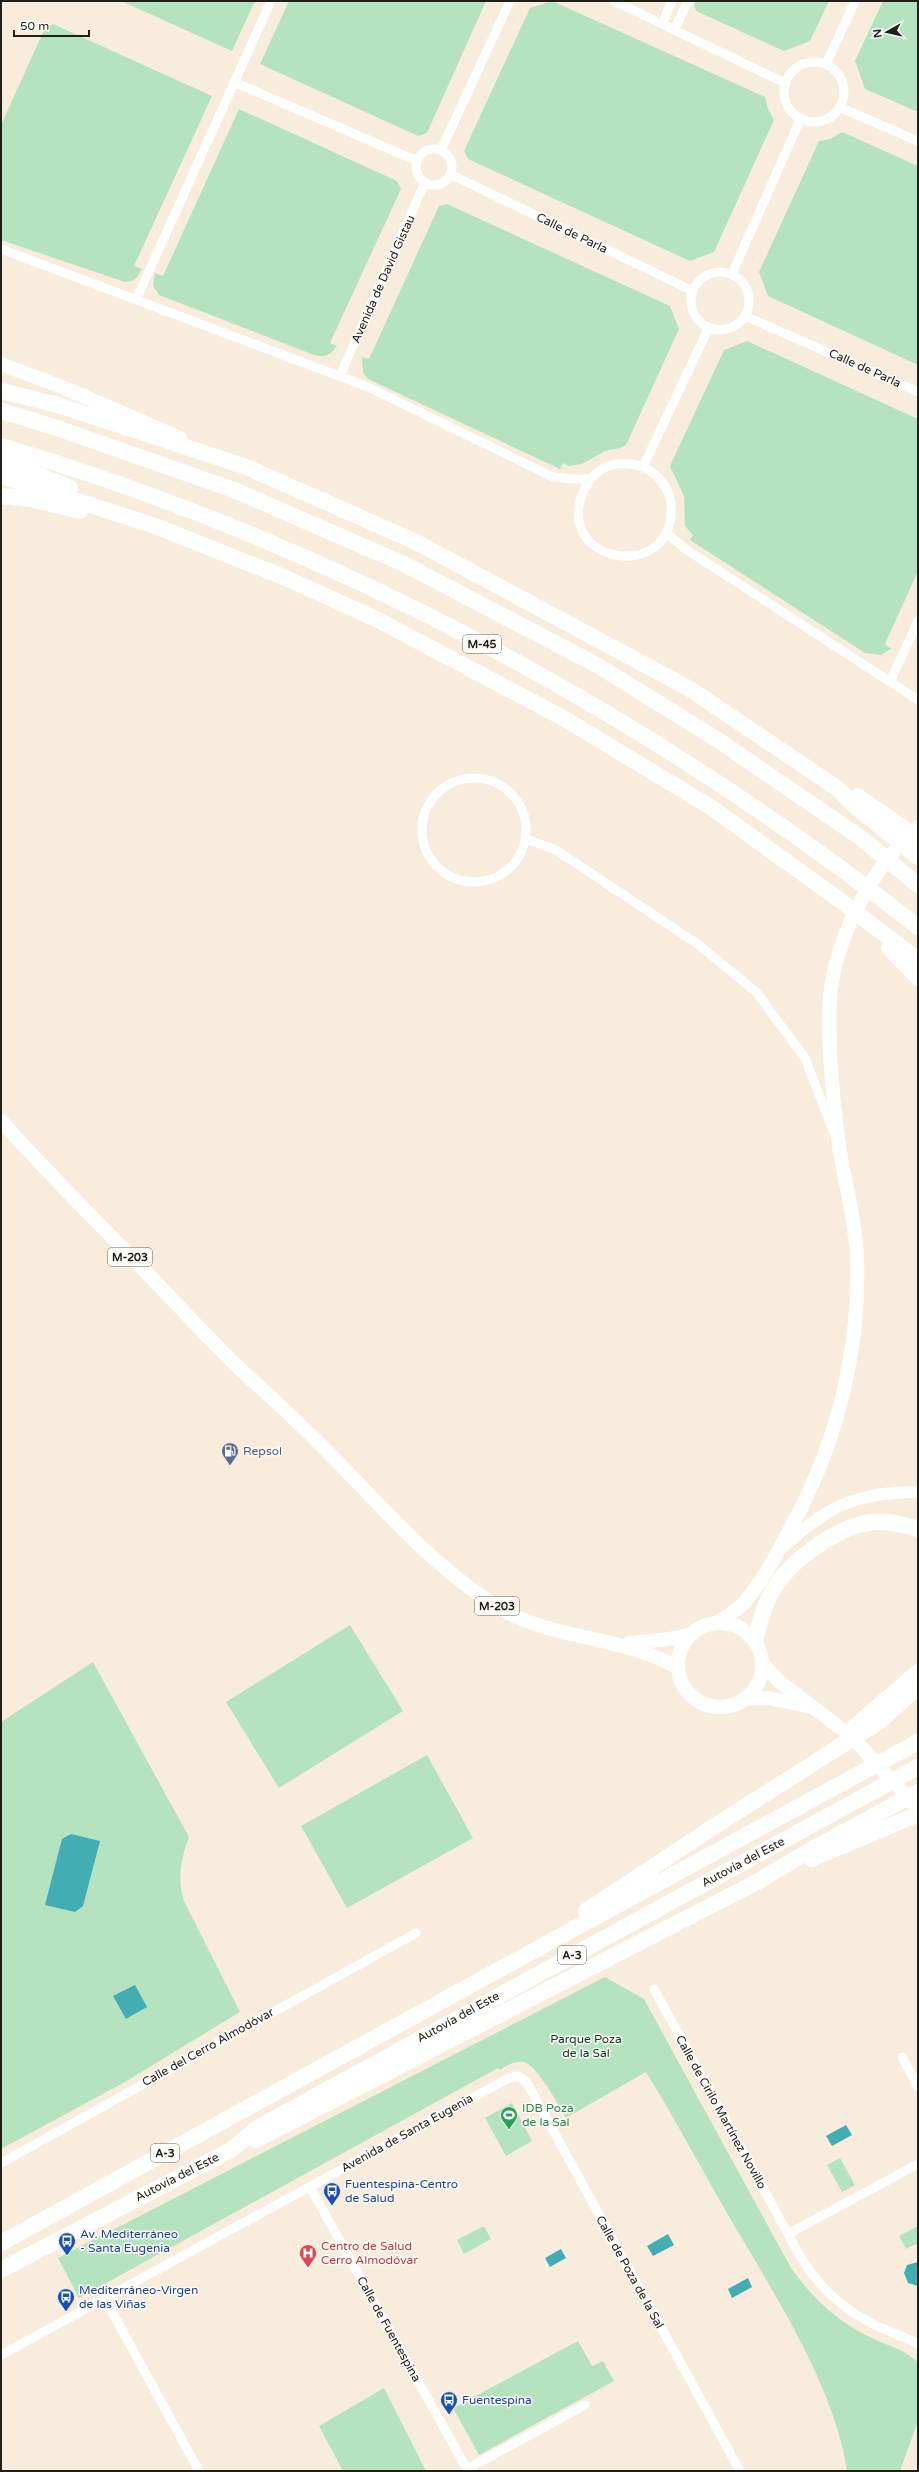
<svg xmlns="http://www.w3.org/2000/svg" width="919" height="2472" font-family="'Varela Round',sans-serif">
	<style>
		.green { fill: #b6e3bf }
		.water { fill: #42adb3 }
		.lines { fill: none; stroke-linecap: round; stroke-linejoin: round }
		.minor { stroke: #fff; stroke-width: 9 }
		.secondary { stroke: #fff; stroke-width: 12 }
		.primary { stroke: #fff; stroke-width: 14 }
		.motorway { stroke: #fff; stroke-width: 16 }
		.labels { text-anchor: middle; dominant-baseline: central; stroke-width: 3; stroke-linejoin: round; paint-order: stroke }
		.shield { fill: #fefbf8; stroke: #64605b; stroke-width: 1 }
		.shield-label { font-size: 11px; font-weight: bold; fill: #221e18 }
		.street-label { font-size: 12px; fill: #221e18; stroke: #fefbf8 }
		.service-label { font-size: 12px; fill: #4e5e75; stroke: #fefbf8; text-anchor: start }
		.park-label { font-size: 12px; fill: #08391a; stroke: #fefbf8 }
		.leisure-label { font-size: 12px; fill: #27864d; stroke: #fefbf8; text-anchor: start }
		.transit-label { font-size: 12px; fill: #164399; stroke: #fefbf8; text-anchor: start }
		.health-label { font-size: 12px; fill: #be3a42; stroke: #fefbf8; text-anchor: start }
	</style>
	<rect width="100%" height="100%" fill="#f8eddd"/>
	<path class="green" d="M121 1H255L232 51Z
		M289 1H486L427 133 418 136 260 64Z
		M552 1 765 97 768 109 774 120 714 252 690 261 468 159 464 151 530 8Z
		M696 1H829L810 41 784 51 696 11 694 6Z
		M883 1H918V112L865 89 855 61Z
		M53 24 212 96 134 266 142 269C137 277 135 282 125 282L1 240V125L45 28Z
		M239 109 397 181 401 189 330 343 337 346C331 355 324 358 314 355L159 295 153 286 155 273 163 276Z
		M842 132 918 166V365L768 296 759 272 819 141 830 139Z
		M447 204 670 306 679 329 626 445 620 448 605 451 582 464 569 466 563 463 560 469 368 379 363 372 362 357 369 359 439 206Z
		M747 341 918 419V571L885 644 891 649 881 655 865 653 690 540 693 535 685 526 684 496 670 466 724 350Z
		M350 1625 403 1711 279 1788 226 1702Z
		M93 1662 189 1837C181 1859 178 1875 183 1899L240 2012 125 2082 1 2149V1722Z
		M427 1755 473 1838 347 1908 301 1826Z
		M605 1977 644 1999 791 2268C812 2297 834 2319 866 2335 884 2345 903 2348 918 2362V2421L900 2471H847C835 2388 776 2297 734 2225 704 2174 677 2122 646 2072L566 2118C558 2105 537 2064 523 2062 514 2061 508 2065 500 2070L498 2068 79 2298 58 2258Z
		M512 2103 532 2141 506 2156 485 2118Z
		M840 2158 855 2185 842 2192 827 2165Z
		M484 2226 491 2239 464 2254 457 2240Z
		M918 2226V2243L906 2249 899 2236Z
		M578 2341 592 2366 603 2361 614 2381 479 2455 453 2408Z
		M384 2388 426 2471H343L319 2426Z"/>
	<path class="water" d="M71 1834 100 1841 83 1906 75 1912 45 1905 62 1839Z
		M135 1985 147 2007 126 2019 113 1996Z
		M846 2125 852 2135 832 2146 826 2136Z
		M668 2234 674 2245 653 2256 647 2246Z
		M561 2249 566 2258 550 2267 545 2258Z
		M918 2262V2286L908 2283 904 2273 907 2265Z
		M748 2278 752 2287 732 2298 728 2289Z"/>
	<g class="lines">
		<path class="minor" d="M614 1 785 83
			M662 24 672 1
			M674 30 688 1
			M784 92a30 30 0 1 1 60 0a30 30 0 1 1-60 0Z
			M826 64 855 1
			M234 82 417 161
			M839 107 918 141
			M416 167a18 18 0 1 1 36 0a18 18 0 1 1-36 0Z
			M441 150 510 1
			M450 174 693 291
			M1 249 368 387 553 477C565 478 578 481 590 478 594 477 598 471 602 469 614 462 630 462 643 467 657 473 670 489 671 504 677 591 536 560 591 478
			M691 301a29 29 0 1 1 58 0a29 29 0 1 1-58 0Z
			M732 274 801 118
			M136 300 271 1
			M745 316 918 392
			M340 376 425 182
			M643 467 709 327
			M666 533 687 550 918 700
			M890 682 918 621
			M422 830a52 52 0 1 1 104 0a52 52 0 1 1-104 0Z
			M526 839 556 850 699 945 756 992 805 1058 833 1131
			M654 1989 799 2254C816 2284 840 2307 871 2323 886 2331 903 2336 918 2344
			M902 2057 918 2087
			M1 2163 416 1933
			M310 2187 468 2471
			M788 2234 918 2164
			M105 2299 199 2471
			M1 2355 509 2078 518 2076 527 2083 740 2471
			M467 2469 585 2405"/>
		<path class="secondary" d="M782 1548C827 1506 856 1492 918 1492"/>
		<path class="primary" d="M1 364 62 387 180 438
			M1 1121C48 1173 97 1222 146 1272 177 1304 207 1337 239 1368 265 1392 292 1416 317 1441 374 1497 429 1565 498 1607 553 1641 622 1635 678 1668
			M716 1623C725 1617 737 1611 744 1603 765 1579 781 1545 796 1518 838 1438 860 1349 857 1259 856 1224 846 1187 840 1152 833 1102 827 1048 830 997 835 938 873 865 918 827
			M678 1665a42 42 0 1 1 84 0a42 42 0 1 1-84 0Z
			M629 1643 669 1639 692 1634
			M762 1663 780 1682 852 1737 918 1809
			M745 1699 768 1698 807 1706"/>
		<path class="motorway" d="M1 391 58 405 244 466 416 542 690 689 837 788 856 807 918 857
			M1 411 54 427 234 490 404 564 597 665 718 740 861 838 918 885
			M1 446C335 545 645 713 918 927
			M1 459 70 488
			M1 476 158 527 286 578 380 621 565 719 712 808 841 901 918 960
			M1 496 31 499 80 511
			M857 796 918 838
			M889 948 918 978
			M755 1641C760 1621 765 1601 777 1584 793 1559 837 1528 867 1523 884 1520 901 1524 918 1529
			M854 1727 918 1672
			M812 1859 918 1814
			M586 1911 718 1824 880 1721 918 1687
			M256 2140 755 1883 814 1848 918 1792
			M1 2243 555 1939 918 1742
			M1 2270 231 2150 259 2127 918 1767"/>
	</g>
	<defs>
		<g id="fuel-pin" transform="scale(0.9)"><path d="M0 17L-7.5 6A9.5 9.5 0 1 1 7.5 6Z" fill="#5c6f8a" stroke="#fefbf8"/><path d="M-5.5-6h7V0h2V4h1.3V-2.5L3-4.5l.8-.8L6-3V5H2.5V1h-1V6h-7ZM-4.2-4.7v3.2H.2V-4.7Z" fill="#fff"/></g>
		<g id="stadium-pin" transform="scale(0.9)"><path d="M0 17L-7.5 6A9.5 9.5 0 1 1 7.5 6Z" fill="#2e9e5b" stroke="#fefbf8"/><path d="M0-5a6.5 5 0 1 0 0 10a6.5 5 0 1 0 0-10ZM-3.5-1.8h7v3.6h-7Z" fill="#fff"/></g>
		<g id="bus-pin" transform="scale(0.9)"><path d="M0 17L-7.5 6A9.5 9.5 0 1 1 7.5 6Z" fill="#1a4fb4" stroke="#fefbf8"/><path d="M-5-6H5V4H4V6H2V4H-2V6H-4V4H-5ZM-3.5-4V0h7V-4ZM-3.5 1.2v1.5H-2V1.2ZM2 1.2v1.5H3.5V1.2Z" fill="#fff"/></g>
		<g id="hospital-pin" transform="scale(0.9)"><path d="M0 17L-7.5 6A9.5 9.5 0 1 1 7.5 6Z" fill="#e0444e" stroke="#fefbf8"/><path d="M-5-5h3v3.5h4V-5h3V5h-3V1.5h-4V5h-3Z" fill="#fff"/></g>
	</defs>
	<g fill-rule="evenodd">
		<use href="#fuel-pin" x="230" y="1451"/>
		<use href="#stadium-pin" x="509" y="2115"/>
		<use href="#bus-pin" x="332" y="2191"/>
		<use href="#bus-pin" x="67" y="2241"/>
		<use href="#hospital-pin" x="308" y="2253"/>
		<use href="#bus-pin" x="66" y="2297"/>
		<use href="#bus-pin" x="449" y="2400"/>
	</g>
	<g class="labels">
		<g class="shield">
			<rect x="463" y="635" width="38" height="18" rx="3"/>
			<rect x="108" y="1248" width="44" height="18" rx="3"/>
			<rect x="475" y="1597" width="44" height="18" rx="3"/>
			<rect x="558" y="1946" width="28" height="18" rx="3"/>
			<rect x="151" y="2144" width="28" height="18" rx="3"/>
		</g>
		<g class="shield-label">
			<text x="482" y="644">M-45</text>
			<text x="130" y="1257">M-203</text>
			<text x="497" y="1606">M-203</text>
			<text x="572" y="1955">A-3</text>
			<text x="165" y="2153">A-3</text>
		</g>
		<g class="street-label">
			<text transform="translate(572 233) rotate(26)">Calle de Parla</text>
			<text transform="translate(383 279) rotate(-66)">Avenida de David Gistau</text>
			<text transform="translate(865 368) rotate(24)">Calle de Parla</text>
			<text transform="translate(743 1862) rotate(-28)">Autovía del Este</text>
			<text transform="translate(458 2017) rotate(-29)">Autovía del Este</text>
			<text transform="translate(208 2047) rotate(-29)">Calle del Cerro Almodóvar</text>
			<text transform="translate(721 2112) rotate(61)">Calle de Cirilo Martínez Novillo</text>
			<text transform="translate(407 2133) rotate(-29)">Avenida de Santa Eugenia</text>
			<text transform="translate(177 2177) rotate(-27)">Autovía del Este</text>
			<text transform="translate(630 2272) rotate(61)">Calle de Poza de la Sal</text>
			<text transform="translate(389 2329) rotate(61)">Calle de Fuentespina</text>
		</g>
		<g class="service-label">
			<text x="243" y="1451">Repsol</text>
		</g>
		<g class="park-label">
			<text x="586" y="2039">Parque Poza<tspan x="586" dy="14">de la Sal</tspan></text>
		</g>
		<g class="leisure-label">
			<text x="522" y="2108">IDB Poza<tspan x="522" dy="14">de la Sal</tspan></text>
		</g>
		<g class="transit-label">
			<text x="345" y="2184">Fuentespina-Centro<tspan x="345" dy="14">de Salud</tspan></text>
			<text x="80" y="2234">Av. Mediterráneo<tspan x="80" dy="14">- Santa Eugenia</tspan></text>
			<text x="79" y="2290">Mediterráneo-Virgen<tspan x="79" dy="14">de las Viñas</tspan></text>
			<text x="462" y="2400">Fuentespina</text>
		</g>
		<g class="health-label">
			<text x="321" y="2246">Centro de Salud<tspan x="321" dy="14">Cerro Almodóvar</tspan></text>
		</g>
	</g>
	<rect width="919" height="2472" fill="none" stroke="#221e18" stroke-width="4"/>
	<g transform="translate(887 32) rotate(262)" stroke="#fefbf8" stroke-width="3" paint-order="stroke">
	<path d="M0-3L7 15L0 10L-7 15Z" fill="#221e18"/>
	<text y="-6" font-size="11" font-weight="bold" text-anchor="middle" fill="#221e18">N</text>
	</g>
	<path d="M14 30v6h75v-6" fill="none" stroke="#221e18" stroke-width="2"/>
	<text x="20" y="30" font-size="12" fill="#221e18" stroke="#fefbf8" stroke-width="3" paint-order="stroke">50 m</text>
</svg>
